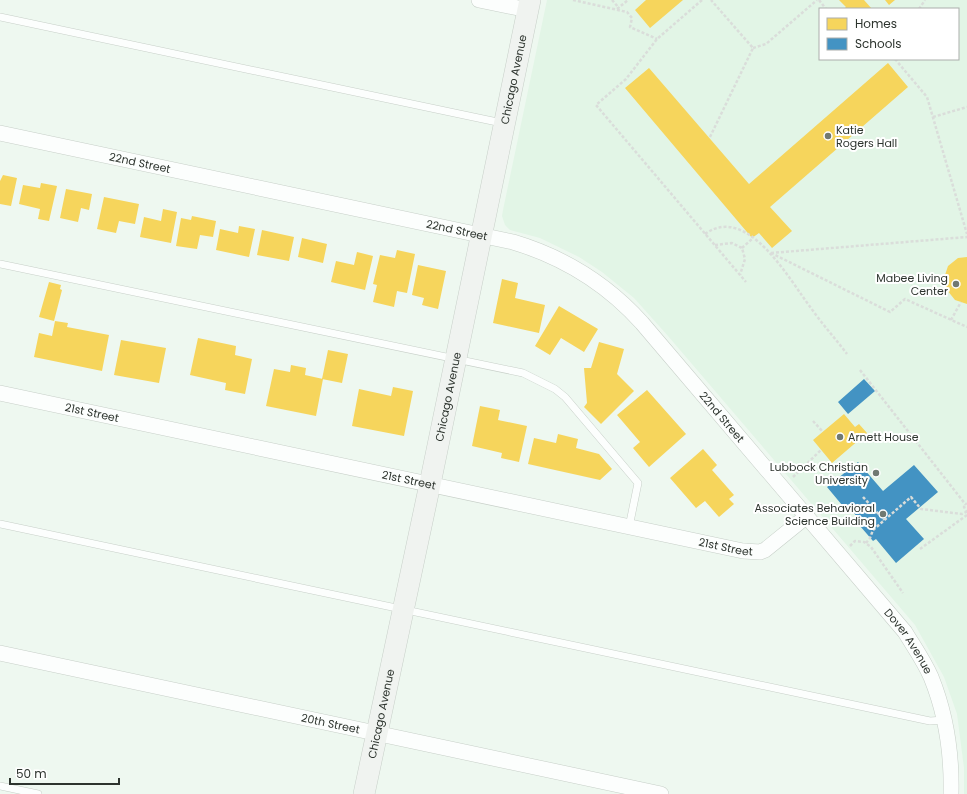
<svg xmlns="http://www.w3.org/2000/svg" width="967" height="794" font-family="Poppins,sans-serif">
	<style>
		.built { fill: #e2f5e6; fill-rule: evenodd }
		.homes { fill: #f6d55c }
		.schools { fill: #4393c3 }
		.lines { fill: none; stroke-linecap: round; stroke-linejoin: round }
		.lane-casing { stroke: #c7cfc8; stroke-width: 8 }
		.street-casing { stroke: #c7cfc8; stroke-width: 16 }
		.secondary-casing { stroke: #c7cfc8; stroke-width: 22 }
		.path { stroke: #daddda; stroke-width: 2.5; stroke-dasharray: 3 2; stroke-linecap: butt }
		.lane { stroke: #fcfefd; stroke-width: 7 }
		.street { stroke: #fcfefd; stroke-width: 15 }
		.secondary { stroke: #f0f3f0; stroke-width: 21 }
		.poi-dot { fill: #717972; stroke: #fff; stroke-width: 1.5 }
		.labels { text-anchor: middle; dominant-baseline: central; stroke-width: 4; stroke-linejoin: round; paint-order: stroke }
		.street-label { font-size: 11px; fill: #2d342e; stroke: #fff }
		.poi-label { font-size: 11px; fill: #2d342e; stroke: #fff; text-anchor: end }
	</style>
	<rect width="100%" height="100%" fill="#eef8f0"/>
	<path class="built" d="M547 0H967V794H964V768L957 714 944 677 915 625 668 336 634 298 602 272 579 257 540 238 510 230 505 225 502 216 503 210ZM820 9H958V59H820Z"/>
	<path class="homes" d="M646 0H683L650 28 635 10Z
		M839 0H864L872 9H844L846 7Z
		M885 0H895L889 5Z
		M888 63 908 87 770 207 792 231 772 248 759 233 752 238 625 88 649 68 749 184Z
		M3 175 17 178 11 206 0 204V181Z
		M41 183 57 186 49 221 38 219 40 209 19 204 23 185 40 188Z
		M66 189 92 194 89 210 81 208 78 222 60 218Z
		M104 197 139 204 135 224 119 221 116 233 97 229Z
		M163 209 177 212 171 243 140 237 144 217 161 221Z
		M192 216 216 221 213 237 200 235 197 249 176 246 181 218 191 220Z
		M239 226 255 229 249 257 216 250 220 229 238 233Z
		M262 230 294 237 289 261 257 255Z
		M302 238 327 244 323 263 298 257Z
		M397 250 415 254 407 293 397 291 394 307 373 302 377 285 373 284 380 255 395 258Z
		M357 252 373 256 365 290 331 282 336 261 354 265Z
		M967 257V304L955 300 947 290 944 278 948 266 958 258Z
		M418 265 446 271 438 309 422 305 424 298 412 295Z
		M502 279 518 283 515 298 545 305 539 333 493 323Z
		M49 282 61 285 60 289 62 290 54 321 39 317Z
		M559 306 598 329 584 352 561 338 550 355 535 346Z
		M55 321 68 323 67 327 109 335 102 371 34 357 39 333 52 336Z
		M198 338 236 346 235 355 252 359 245 394 225 390 226 383 190 375Z
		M121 340 166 348 159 383 114 375Z
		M599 342 624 349 617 374 634 391 601 424 584 407 587 403 584 368H591Z
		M328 350 348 354 342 383 322 379Z
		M291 365 306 368 305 375 323 379 316 416 266 406 274 369 290 372Z
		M393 387 413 391 404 436 352 426 359 389 391 396Z
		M647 390 686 434 649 467 633 448 640 442 617 415Z
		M480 406 500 410 498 420 527 426 519 462 501 458 502 453 472 446Z
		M844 414 855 427 859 424 867 433 832 463 813 440Z
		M558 434 578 439 576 448 599 454 612 469 600 480 528 464 534 438 556 443Z
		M703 449 717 465 712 470 734 495 729 499 734 504 719 517 705 501 696 508 670 478Z"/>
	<path class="schools" d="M864 379 875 391 848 414 838 402Z
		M858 462 883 491 914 465 938 492 906 519 924 539 896 563 876 539 873 541 854 519 857 517 850 508 847 511 827 487Z"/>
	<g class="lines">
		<g class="lane-casing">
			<path id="lane" d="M0 17 502 123
				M0 264 523 373 555 389 565 397 638 483 629 527
				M0 524 930 721 944 720
				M0 786 38 794"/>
		</g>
		<g class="street-casing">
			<g id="street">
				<path d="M479 0 528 10"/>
				<path id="s1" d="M0 133 513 242C563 257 607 284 642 323L905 632C914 647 924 661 931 677 946 714 952 754 951 794"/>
				<path id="s2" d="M0 393 743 551 760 552 765 550 807 516"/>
				<path id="s3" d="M0 653 661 794"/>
			</g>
		</g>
		<g class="secondary-casing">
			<g id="secondary">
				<path id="s4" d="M364 794 430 484 530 0"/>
			</g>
		</g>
		<path class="path" d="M573 0 627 12 632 18 630 27 657 39
			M612 0 619 8
			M702 0 657 39 626 79 596 105 746 282
			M819 0 826 9
			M617 9 628 0
			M919 9 925 0
			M753 48 766 44 817 0
			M895 59 927 97 967 234
			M933 117 967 107
			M710 137 753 48 711 0
			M705 234C748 203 790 281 811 308 822 324 835 338 847 354
			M715 245 732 243 742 248 745 259 740 275
			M742 248 752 239
			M771 253 890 312 905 299 967 327
			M771 253 967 237
			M951 320 961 302
			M860 370 966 505
			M813 421 823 432
			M793 477 821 450
			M863 497 884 520
			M967 513 964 507 967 503
			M866 543 870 538 873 530 911 497 921 509 962 514 966 512
			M850 546 855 541 864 542 871 547 903 593
			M920 549 967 515"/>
		<use href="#lane" class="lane"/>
		<use href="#street" class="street"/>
		<use href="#secondary" class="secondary"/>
	</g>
	<g class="poi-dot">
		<circle cx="828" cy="136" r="4"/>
		<circle cx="956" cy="284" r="4"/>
		<circle cx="840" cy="437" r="4"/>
		<circle cx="876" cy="473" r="4"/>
		<circle cx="883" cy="514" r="4"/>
	</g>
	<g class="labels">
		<g class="street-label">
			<text stroke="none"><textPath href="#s4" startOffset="730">Chicago Avenue</textPath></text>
			<text stroke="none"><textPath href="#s1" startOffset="143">22nd Street</textPath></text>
			<text stroke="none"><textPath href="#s1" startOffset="467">22nd Street</textPath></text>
			<text stroke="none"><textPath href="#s4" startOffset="406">Chicago Avenue</textPath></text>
			<text stroke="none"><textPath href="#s2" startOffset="94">21st Street</textPath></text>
			<text stroke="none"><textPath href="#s1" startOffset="802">22nd Street</textPath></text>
			<text stroke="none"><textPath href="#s2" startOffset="418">21st Street</textPath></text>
			<text stroke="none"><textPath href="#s2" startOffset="742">21st Street</textPath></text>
			<text stroke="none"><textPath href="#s1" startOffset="1094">Dover Avenue</textPath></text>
			<text stroke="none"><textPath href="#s4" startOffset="82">Chicago Avenue</textPath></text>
			<text stroke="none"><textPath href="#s3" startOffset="338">20th Street</textPath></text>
		</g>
		<g class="poi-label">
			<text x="836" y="130" text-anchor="start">Katie<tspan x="836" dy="13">Rogers Hall</tspan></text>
			<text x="948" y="278">Mabee Living<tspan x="948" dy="13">Center</tspan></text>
			<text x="848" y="437" text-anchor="start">Arnett House</text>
			<text x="868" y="467">Lubbock Christian<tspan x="868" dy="13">University</tspan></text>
			<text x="875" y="508">Associates Behavioral<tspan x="875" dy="13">Science Building</tspan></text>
		</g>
	</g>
	<rect x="819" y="8" width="140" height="52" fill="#ffffff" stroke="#abaeab"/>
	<rect x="827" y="18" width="20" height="12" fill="#f6d55c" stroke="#abaeab"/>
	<text x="855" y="28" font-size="12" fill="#2d342e">Homes</text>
	<rect x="827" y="38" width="20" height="12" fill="#4393c3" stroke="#abaeab"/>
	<text x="855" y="48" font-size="12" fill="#2d342e">Schools</text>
	<path d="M10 778v6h109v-6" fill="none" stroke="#2d342e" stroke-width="2"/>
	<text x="16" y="778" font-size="12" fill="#2d342e" stroke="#ffffff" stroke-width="3" paint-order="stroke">50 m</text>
</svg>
